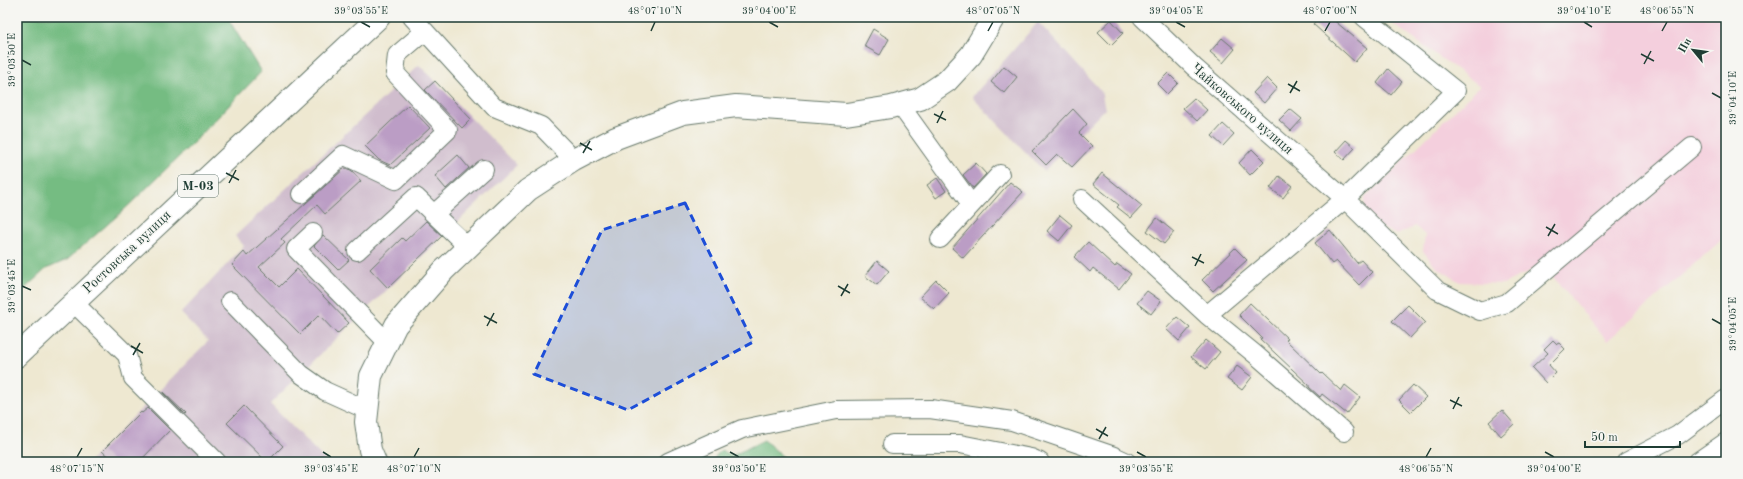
<svg xmlns="http://www.w3.org/2000/svg" width="1743" height="479" font-family="'Old Standard TT',serif">
	<style>
		.built { fill: #f4cfdd }
		.industrial { fill: #d0bdcd }
		.forest { fill: #74bc82; stroke: #4a7c5b }
		.building { fill: #bb9dc5 }
		.lines { fill: none; stroke-linecap: round; stroke-linejoin: round }
		.minor-casing { stroke: #67796b; stroke-width: 20 }
		.major-casing { stroke: #67796b; stroke-width: 24 }
		.highway-casing { stroke: #67796b; stroke-width: 24 }
		.minor { stroke: #fff; stroke-width: 18 }
		.major { stroke: #fff; stroke-width: 22 }
		.highway { stroke: #fff; stroke-width: 22 }
		.marked { fill: #1d4ed8; fill-opacity: 0.2; stroke: #1d4ed8; stroke-width: 3; stroke-dasharray: 8 5; stroke-linejoin: round }
		.ticks { fill: none; stroke: #1f3d34; stroke-width: 1.5 }
		.labels { text-anchor: middle; dominant-baseline: central; stroke-width: 3; stroke-linejoin: round; paint-order: stroke }
		.shield { fill: #f6f6f2; stroke: #60746d; stroke-width: 1 }
		.shield-label { font-size: 13px; font-weight: bold; fill: #1f3d34 }
		.street-label { font-size: 14px; fill: #1f3d34; stroke: #f6f6f2 }
		.neatline { fill: none; stroke: #1f3d34; stroke-width: 1.5 }
		.ticks-label { font-size: 10px; text-anchor: middle; fill: #1f3d34 }
	</style>
	<rect width="100%" height="100%" fill="#f6f6f2"/>
	<filter id="ink" filterUnits="userSpaceOnUse"><feTurbulence type="fractalNoise" baseFrequency=".025" numOctaves="2"/><feDisplacementMap in="SourceGraphic" scale="8" xChannelSelector="R" yChannelSelector="G"/><feConvolveMatrix kernelMatrix="1 2 1 2 8 2 1 2 1" color-interpolation-filters="sRGB"/></filter>
	<filter id="wash" filterUnits="userSpaceOnUse"><feTurbulence type="fractalNoise" baseFrequency=".012" numOctaves="4" result="noise"/><feDisplacementMap in="SourceGraphic" scale="16" xChannelSelector="R" yChannelSelector="G"/><feGaussianBlur stdDeviation="0.9" result="paint"/><feColorMatrix in="noise" values="0 0 0 0 0 0 0 0 0 0 0 0 0 0 0 0 0 1.4 0 .05"/><feComposite in="paint" operator="in"/></filter>
	<g filter="url(#wash)">
		<rect width="100%" height="100%" fill="#eee8d1"/>
		<path class="built" d="M1383 17H1726V236L1607 341 1543 265 1503 284 1460 282 1436 267 1423 251 1425 235 1415 226 1397 235 1379 226 1366 212 1364 199 1480 86Z"/>
		<path class="industrial" d="M1038 22 1101 91 1105 109 1044 171 972 97Z
			M419 65 517 165 337 338 270 404 327 462H89L208 341 181 313 244 246 235 236Z"/>
		<path class="forest" d="M17 17H227L261 72 195 141 125 209 67 260 46 269 19 294 17 289Z
			M764 440 789 462H714L715 457 721 450 732 456Z"/>
		<g id="blocks">
			<path class="building" d="M1319 17H1330L1367 48 1355 62 1313 24Z
				M1111 20 1123 33 1111 45 1098 32Z
				M873 29 889 39 880 55 864 46Z
				M1222 38 1235 49 1223 63 1210 52Z
				M1004 66 1017 77 1004 93 991 82Z
				M1388 69 1402 82 1391 95 1377 83Z
				M1168 73 1178 83 1167 94 1157 84Z
				M1267 78 1277 88 1264 103 1253 93Z
				M435 81 471 119 462 128 425 90Z
				M1194 98 1207 110 1197 121 1183 108Z
				M408 105 430 128 390 165 379 160 365 146Z
				M1073 109 1087 124 1079 133 1092 146 1072 167 1057 154 1046 165 1032 151Z
				M1290 109 1302 119 1291 131 1279 120Z
				M1223 124 1234 134 1223 146 1212 136Z
				M1346 140 1355 148 1344 160 1335 152Z
				M1252 149 1264 161 1250 175 1239 163Z
				M458 155 469 168 446 189 435 176Z
				M976 163 986 174 973 188 963 175Z
				M345 168 351 170 361 181 325 214 317 205 281 239 285 243 259 267 279 287 297 269 349 323 337 334 319 315 300 334 232 265 244 252 247 256Z
				M1102 173 1142 206 1131 218 1117 207 1119 205 1093 184Z
				M1279 176 1292 186 1283 198 1270 188Z
				M937 178 946 191 936 198 927 185Z
				M1010 182 1023 192 963 258 952 248Z
				M1060 215 1072 225 1059 241 1047 231Z
				M1157 218 1174 232 1164 244 1147 231Z
				M426 221 442 236 388 288 370 269 402 238 405 241Z
				M1330 230 1357 263 1361 260 1372 272 1359 285 1336 261 1332 264 1315 243Z
				M323 235 349 260 338 270 314 246Z
				M1088 242 1115 267 1117 264 1131 274 1119 289 1093 268 1090 272 1074 257Z
				M1235 248 1247 260 1213 291 1202 280Z
				M877 261 889 271 877 285 865 276Z
				M936 280 949 293 934 309 920 297Z
				M1147 291 1161 301 1151 314 1137 303Z
				M1250 303 1288 339 1286 340 1321 374 1322 373 1341 391 1345 385 1360 397 1347 414 1322 394 1320 397 1309 387V385L1260 339 1262 338 1239 315Z
				M1408 305 1425 322 1410 338 1392 321Z
				M1177 317 1190 328 1179 341 1166 329Z
				M1206 340 1220 352 1206 369 1191 357Z
				M1553 340 1557 344 1559 343 1565 349 1549 365 1556 373 1546 383 1532 368 1548 353 1544 349Z
				M1237 366 1252 377 1242 390 1227 379Z
				M1413 385 1426 397 1411 412 1399 400Z
				M163 392 186 414 185 415 163 393Z
				M244 406 283 446 267 462 227 423Z
				M148 408 170 430 139 462H114L102 451 141 412 142 413Z
				M1502 410 1514 424 1501 436 1489 422Z"/>
		</g>
	</g>
	<g filter="url(#ink)">
		<use href="#blocks" fill-opacity="0" stroke="#67796b" stroke-width="1"/>
		<g class="lines">
			<g class="minor-casing">
				<path id="minor" d="M412 17 494 107 541 126 574 160
					M1142 17 1194 67 1345 199 1437 290 1480 311 1507 303 1692 147
					M900 105 971 204
					M301 194 343 155 396 180 448 130 395 73 397 55 425 31
					M1082 199 1207 315 1256 355 1344 432
					M434 214 484 169
					M313 233 296 249 387 342
					M940 239 1000 174
					M357 251 416 197 468 247
					M230 301 301 374 325 391 367 410
					M73 302 127 355 133 378 217 462
					M1207 315 1345 199 1456 91 1364 17
					M892 444H960L1031 458 1040 462
					M668 462 742 429 836 410 930 409 1012 421 1114 456 1127 462
					M1626 462 1678 435 1726 399
					M1697 462 1726 442"/>
			</g>
			<g class="major-casing">
				<path id="major" d="M375 462 370 450 366 422 371 376 396 325 444 270 528 190 574 160 616 138 683 113 736 106 846 114 891 107 920 99 947 81 971 55 994 17"/>
			</g>
			<g class="highway-casing">
				<path id="highway" d="M17 356 379 17"/>
			</g>
			<use href="#minor" class="minor"/>
			<use href="#major" class="major"/>
			<use href="#highway" class="highway"/>
		</g>
	</g>
	<path class="marked" d="M685 203 753 342 628 410 534 374 602 230Z"/>
	<path class="ticks" d="M361 22 370 27M769 22 778 27M1176 22 1185 27M1584 22 1592 27M651 31 655 22M988 31 993 22M1325 31 1330 22M1662 31 1667 22M1641 54 1654 61M22 60 31 65M1644 64 1651 51M1288 84 1300 91M1290 93 1297 81M1712 93 1721 98M934 114 946 120M937 123 943 111M580 143 592 150M583 153 590 141M226 173 239 180M229 183 236 170M1546 227 1558 234M1548 236 1555 224M1192 257 1204 263M1195 266 1201 254M22 286 31 290M838 286 850 293M841 296 848 284M484 316 497 323M1712 319 1721 324M487 326 494 313M131 346 143 353M133 355 140 343M1450 400 1462 406M1453 409 1459 397M1096 429 1108 436M1099 439 1106 427M323 452 331 457M730 452 739 457M1137 452 1146 457M1545 452 1554 457M77 457 82 448M414 457 419 448M1426 457 1431 448"/>
	<g class="labels">
		<rect class="shield" x="178" y="175" width="40" height="22" rx="3"/>
		<g class="shield-label">
			<text x="198" y="186">М-03</text>
		</g>
		<g class="street-label">
			<text transform="translate(1242 109) rotate(41)">Чайковського вулиця</text>
			<text transform="translate(127 252) rotate(-43)">Ростовська вулиця</text>
		</g>
	</g>
	<rect width="1743" height="479" fill="none" stroke="#f6f6f2" stroke-width="44"/>
	<g transform="translate(1693 50) rotate(299)" stroke="#f6f6f2" stroke-width="3" paint-order="stroke">
	<path d="M0-3L7 15L0 10L-7 15Z" fill="#1f3d34"/>
	<text y="-6" font-size="11" font-weight="bold" text-anchor="middle" fill="#1f3d34">Пн</text>
	</g>
	<path d="M1585 441v6h95v-6" fill="none" stroke="#1f3d34" stroke-width="2"/>
	<text x="1591" y="441" font-size="12" fill="#1f3d34" stroke="#f6f6f2" stroke-width="3" paint-order="stroke">50 m</text>
	<rect x="22" y="22" width="1699" height="435" class="neatline"/>
	<g class="ticks-label">
		<text x="361" y="14">39°03'55"E</text>
		<text x="655" y="14">48°07'10"N</text>
		<text x="769" y="14">39°04'00"E</text>
		<text x="993" y="14">48°07'05"N</text>
		<text x="1176" y="14">39°04'05"E</text>
		<text x="1330" y="14">48°07'00"N</text>
		<text x="1584" y="14">39°04'10"E</text>
		<text x="1667" y="14">48°06'55"N</text>
		<text transform="translate(11 60) rotate(-90)" y="4">39°03'50"E</text>
		<text transform="translate(1732 98) rotate(-90)" y="4">39°04'10"E</text>
		<text transform="translate(11 286) rotate(-90)" y="4">39°03'45"E</text>
		<text transform="translate(1732 324) rotate(-90)" y="4">39°04'05"E</text>
		<text x="77" y="472">48°07'15"N</text>
		<text x="331" y="472">39°03'45"E</text>
		<text x="414" y="472">48°07'10"N</text>
		<text x="739" y="472">39°03'50"E</text>
		<text x="1146" y="472">39°03'55"E</text>
		<text x="1426" y="472">48°06'55"N</text>
		<text x="1554" y="472">39°04'00"E</text>
	</g>
</svg>
